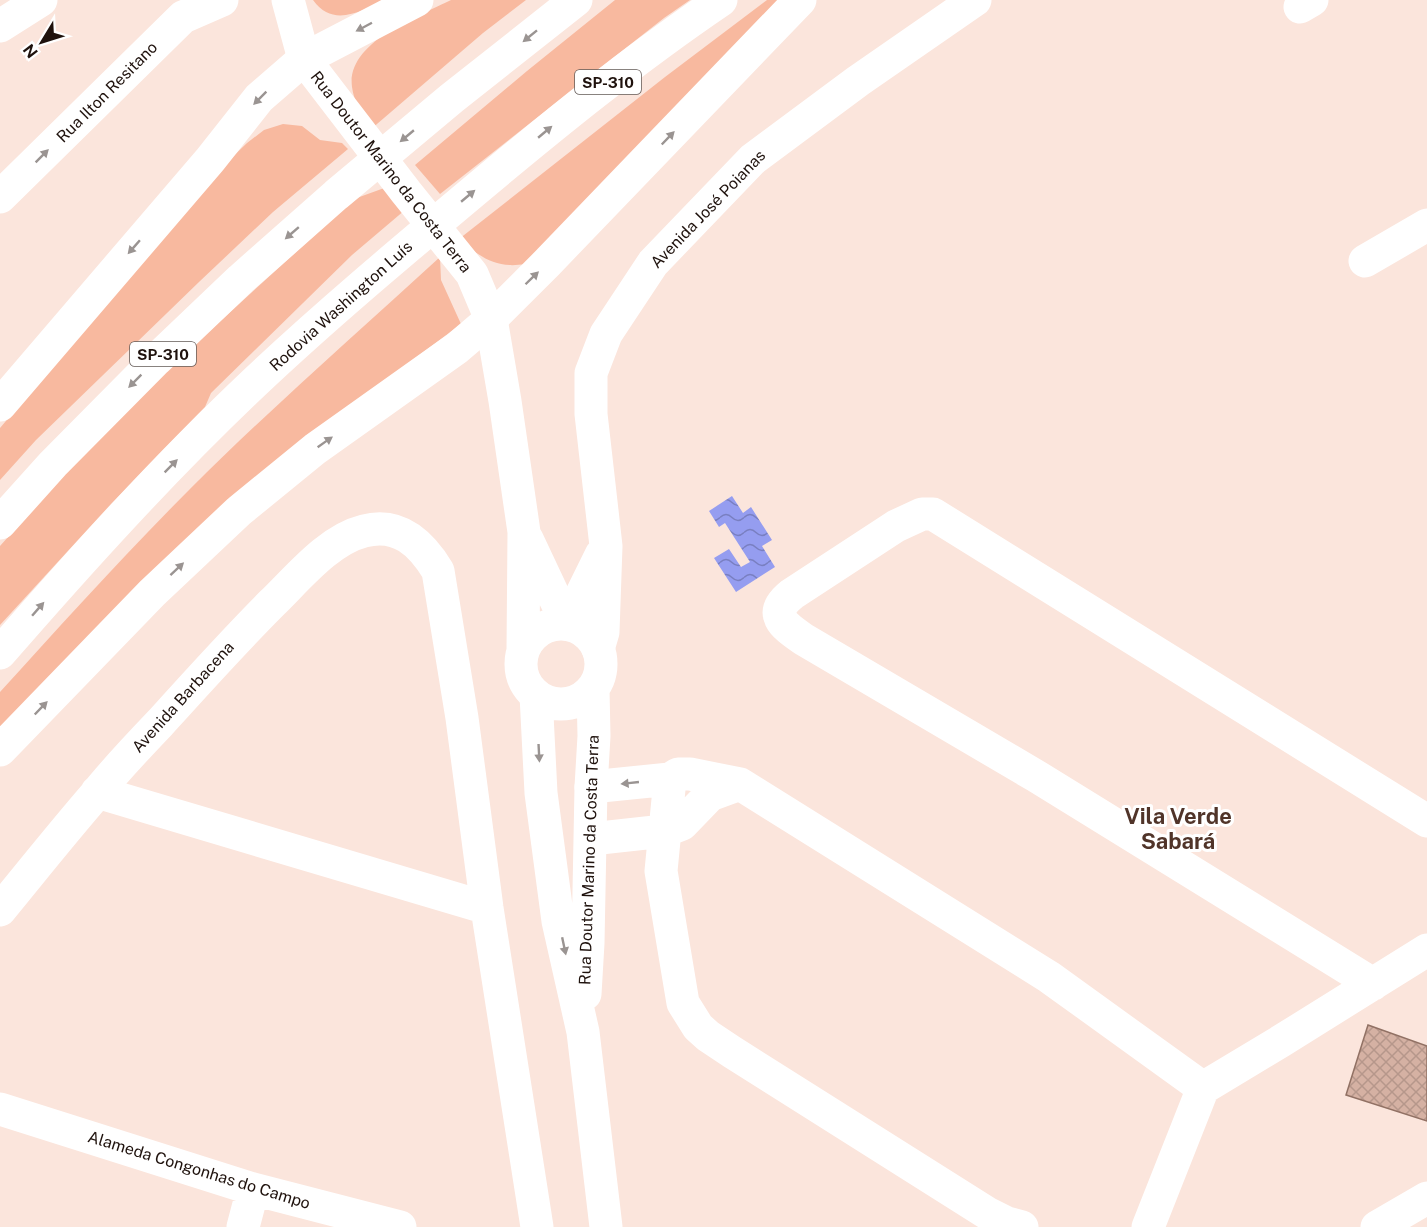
<svg xmlns="http://www.w3.org/2000/svg" width="1427" height="1227" font-family="'Public Sans',sans-serif">
	<style>
		.grass { fill: #f8b99f }
		.water { fill: url(#water-waves) }
		.building { fill: url(#building-cross-hatch); stroke: #917164; stroke-width: 1.5 }
		.lines { fill: none; stroke-linecap: round; stroke-linejoin: round }
		.minor { stroke: #fff; stroke-width: 33 }
		.major { stroke: #fff; stroke-width: 33 }
		.highway { stroke: #fff; stroke-width: 33 }
		.oneway { fill: #9a9492 }
		.labels { text-anchor: middle; dominant-baseline: central; stroke-width: 6; stroke-linejoin: round; paint-order: stroke }
		.shield { fill: #fff; stroke: #625956; stroke-width: 1.5 }
		.shield-label { font-size: 15px; font-weight: bold; fill: #1f120d }
		.street-label { font-size: 16px; fill: #1f120d; stroke: #fff }
		.district-label { font-size: 22px; font-weight: bold; fill: #503429; stroke: #fff }
	</style>
	<defs>
		<pattern id="water-waves" width="16" height="10" patternUnits="userSpaceOnUse" patternTransform="scale(1.5)"><rect width="16" height="10" fill="#959df0"/><path d="M0 5q4-4 8 0t8 0" fill="none" stroke="#797fc1"/></pattern>
		<pattern id="building-cross-hatch" width="8" height="8" patternUnits="userSpaceOnUse" patternTransform="scale(1.5)"><rect width="8" height="8" fill="#d5b1a3"/><path d="M0 0l8 8M0 8l8-8" fill="none" stroke="#b6978b"/></pattern>
	</defs>
	<rect width="100%" height="100%" fill="#fbe5dc"/>
	<path class="grass" d="M313 0H387C361 10 334 29 313 0Z
		M451 0H526L483 33 370 130C363 116 354 103 352 87 346 42 419 16 451 0Z
		M615 0H690L664 18 440 194 415 165 527 71Z
		M767 0H782L525 264C496 269 480 257 459 239L665 77Z
		M283 124 302 126 320 140 342 143 348 149 273 212 199 282 36 440 0 480V428L220 169 247 143 264 130Z
		M387 187 405 210 352 255 211 393 205 407 111 504 0 625V546L68 470 170 367 354 199Z
		M440 257 441 280 461 324 280 459 0 732V692C62 624 124 555 190 489 270 409 356 334 440 257Z"/>
	<path class="water" d="M732 496 743 513 751 507 772 540 762 546 775 567 736 592 714 558 729 549 741 567 750 562 725 523 719 527 709 511Z"/>
	<path class="building" d="M1368 1025 1427 1046V1121L1346 1095Z"/>
	<g class="lines">
		<path class="minor" d="M288 0 304 59
			M1300 7 1312 0
			M0 26 41 0
			M0 197 183 17 222 0
			M1365 261 1427 225
			M567 624 601 555
			M598 649 603 632 606 546 591 414V373L606 334 653 263 753 159 858 81 975 0
			M670 779 661 871 683 1003 698 1027 708 1036 732 1052 987 1213 1007 1223 1022 1227
			M591 787 670 779 678 774H690L740 784 1049 977 1203 1088
			M97 792 487 908
			M591 839 664 831 682 824 710 795 740 784
			M0 910C32 871 63 832 96 794 116 769 138 746 160 723 197 682 233 642 272 603 298 578 328 540 364 531 399 522 421 543 438 571L462 718 487 908 537 1227
			M1373 984 1036 776 803 639C783 625 767 614 792 594L896 526 922 514H933L1427 821
			M0 1109 253 1189 400 1227
			M243 1227 253 1189
			M1148 1227 1203 1088 1281 1041 1427 950
			M1377 1227 1427 1198"/>
		<path class="major" d="M304 59 406 192 472 274 491 319 505 401 524 532 523 650
			M527 539 567 624
			M521 664a40 40 0 1 1 80 0a40 40 0 1 1-80 0Z
			M536 695 541 793 558 921 583 1032 606 1227
			M585 994 588 943 591 787 594 736 593 689"/>
		<path class="highway" d="M0 405 210 160 259 98 304 59 417 0
			M0 523 53 464 156 360 241 279 336 195 452 98 576 0
			M0 653C81 560 165 467 255 382 325 316 399 254 473 192 553 125 634 59 721 0
			M0 750 152 593 239 511 315 449 457 348 491 319 547 263 800 0"/>
	</g>
	<defs><path id="oneway-solid" d="M-6-.8H1V-3.2L6.5 0L1 3.2V.8H-6Z" transform="scale(1.5)"/></defs>
	<g class="oneway">
		<use href="#oneway-solid" transform="translate(364 27) rotate(152)"/>
		<use href="#oneway-solid" transform="translate(530 36) rotate(141)"/>
		<use href="#oneway-solid" transform="translate(260 98) rotate(135)"/>
		<use href="#oneway-solid" transform="translate(545 132) rotate(-40)"/>
		<use href="#oneway-solid" transform="translate(407 136) rotate(140)"/>
		<use href="#oneway-solid" transform="translate(668 138) rotate(-46)"/>
		<use href="#oneway-solid" transform="translate(42 156) rotate(-45)"/>
		<use href="#oneway-solid" transform="translate(468 196) rotate(-40)"/>
		<use href="#oneway-solid" transform="translate(292 233) rotate(139)"/>
		<use href="#oneway-solid" transform="translate(134 247) rotate(131)"/>
		<use href="#oneway-solid" transform="translate(532 278) rotate(-44)"/>
		<use href="#oneway-solid" transform="translate(135 381) rotate(135)"/>
		<use href="#oneway-solid" transform="translate(325 442) rotate(-35)"/>
		<use href="#oneway-solid" transform="translate(171 466) rotate(-45)"/>
		<use href="#oneway-solid" transform="translate(177 569) rotate(-43)"/>
		<use href="#oneway-solid" transform="translate(38 609) rotate(-49)"/>
		<use href="#oneway-solid" transform="translate(41 708) rotate(-46)"/>
		<use href="#oneway-solid" transform="translate(539 753) rotate(87)"/>
		<use href="#oneway-solid" transform="translate(630 783) rotate(174)"/>
		<use href="#oneway-solid" transform="translate(564 946) rotate(78)"/>
	</g>
	<g class="labels">
		<g class="shield">
			<rect x="575" y="70" width="66" height="24" rx="4.5"/>
			<rect x="130" y="342" width="66" height="24" rx="4.5"/>
		</g>
		<g class="shield-label">
			<text x="608" y="82">SP-310</text>
			<text x="163" y="354">SP-310</text>
		</g>
		<g class="street-label">
			<text transform="translate(107 92) rotate(-45)">Rua Ilton Resitano</text>
			<text transform="translate(391 172) rotate(52)">Rua Doutor Marino da Costa Terra</text>
			<text transform="translate(708 209) rotate(-46)">Avenida José Poianas</text>
			<text transform="translate(341 306) rotate(-42)">Rodovia Washington Luís</text>
			<text transform="translate(183 697) rotate(-48)">Avenida Barbacena</text>
			<text transform="translate(589 860) rotate(-88)">Rua Doutor Marino da Costa Terra</text>
			<text transform="translate(199 1170) rotate(17)">Alameda Congonhas do Campo</text>
		</g>
		<g class="district-label">
			<text x="1178" y="816">Vila Verde<tspan x="1178" dy="25">Sabará</tspan></text>
		</g>
	</g>
	<g transform="translate(42 42) rotate(232)" stroke="#ffffff" stroke-width="4.5" paint-order="stroke">
	<path d="M0-4.5L10 22L0 15L-10 22Z" fill="#1f120d"/>
	<text y="-9" font-size="16" font-weight="bold" text-anchor="middle" fill="#1f120d">N</text>
	</g>
</svg>
